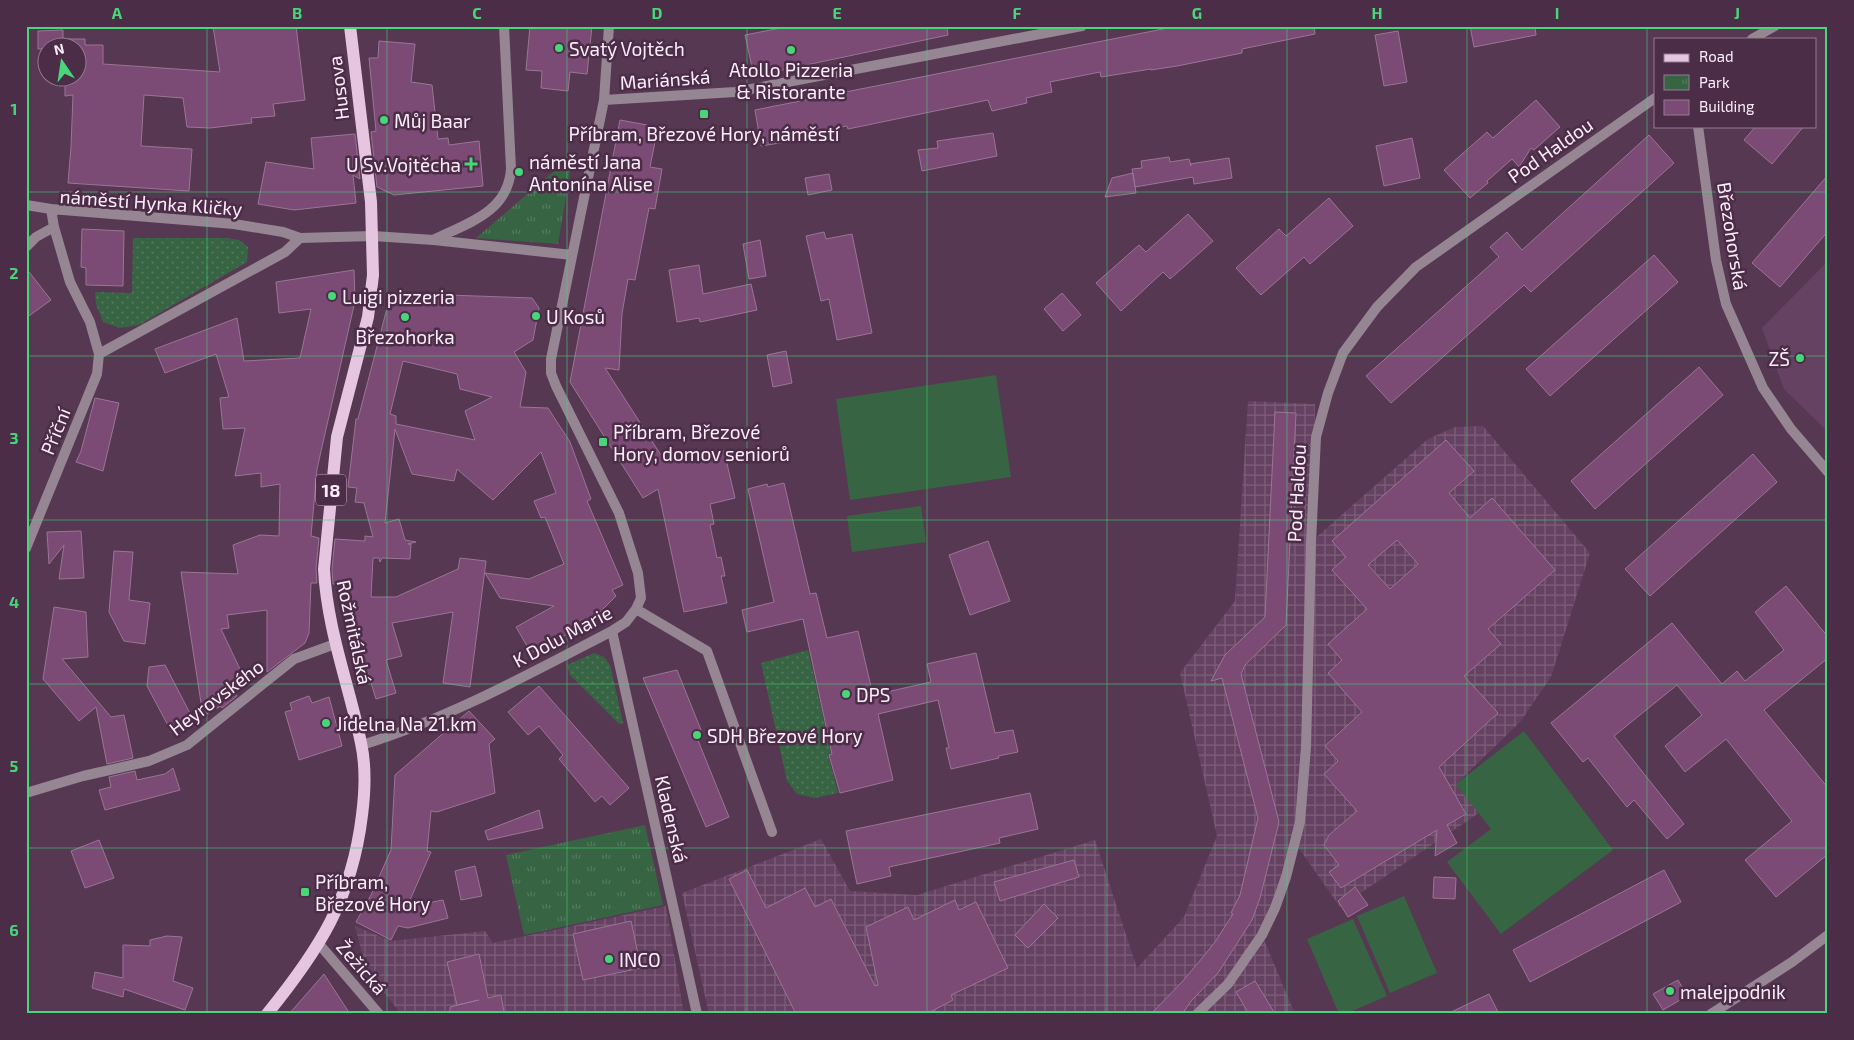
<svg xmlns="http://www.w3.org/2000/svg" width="1854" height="1040" font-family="'Exo 2',sans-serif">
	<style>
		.built { fill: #664262 }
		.industrial { fill: url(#industrial-grid) }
		.grass { fill: url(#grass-dots) }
		.park { fill: url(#park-tufts) }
		.garden { fill: #376443 }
		.building { fill: #7b4a75; stroke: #987694; fill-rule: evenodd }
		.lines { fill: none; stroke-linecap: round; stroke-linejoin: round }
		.street { stroke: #968693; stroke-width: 10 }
		.primary { stroke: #e6c5e1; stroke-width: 12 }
		.grid { fill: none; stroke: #47d779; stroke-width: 1; stroke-opacity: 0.55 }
		.poi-dot { fill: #47d779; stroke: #4c2d48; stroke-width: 2 }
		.labels { text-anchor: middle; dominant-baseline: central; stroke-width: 5; stroke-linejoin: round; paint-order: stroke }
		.shield { fill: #4c2d48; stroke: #c8b3c5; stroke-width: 1 }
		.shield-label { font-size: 18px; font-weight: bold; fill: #fdedfa }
		.poi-label { font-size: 19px; fill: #fdedfa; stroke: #4c2d48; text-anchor: start }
		.street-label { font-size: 19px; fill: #fdedfa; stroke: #4c2d48 }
		.neatline { fill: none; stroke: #47d779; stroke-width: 2 }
		.grid-label { font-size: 16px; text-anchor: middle; font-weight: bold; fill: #47d779 }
	</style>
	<defs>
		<pattern id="industrial-grid" width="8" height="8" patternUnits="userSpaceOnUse" patternTransform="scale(1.25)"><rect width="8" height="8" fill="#664262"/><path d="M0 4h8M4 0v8" fill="none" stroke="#7d5e79"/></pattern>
		<pattern id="grass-dots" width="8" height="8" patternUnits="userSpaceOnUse" patternTransform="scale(1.25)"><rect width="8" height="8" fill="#376443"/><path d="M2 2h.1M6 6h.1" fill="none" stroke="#557a5f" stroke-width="1.8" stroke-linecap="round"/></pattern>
		<pattern id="park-tufts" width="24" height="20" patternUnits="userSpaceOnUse" patternTransform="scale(1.25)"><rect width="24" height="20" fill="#376443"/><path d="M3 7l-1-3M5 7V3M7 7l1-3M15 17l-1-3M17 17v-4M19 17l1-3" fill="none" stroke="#557a5f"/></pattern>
	</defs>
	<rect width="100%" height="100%" fill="#573853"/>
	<path class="built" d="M1828 261V432L1784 389 1762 328Z"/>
	<path class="industrial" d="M1248 401 1315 404 1312 541 1428 439 1455 427 1483 426 1590 553 1551 677 1520 722 1456 784 1479 813 1340 907 1298 847 1262 935 1295 1014H709L682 893 821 839 850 891 917 895 1095 840 1137 968 1184 917 1217 836 1180 673 1235 601Z
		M666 906 684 1014H401L366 969 355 926 391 941 485 931 493 943Z"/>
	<path class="grass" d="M133 238H226L239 240 248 247 247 262 139 325 120 328 103 322 96 304 95 292 132 293Z
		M808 650 831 753 828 755 838 793 815 798 797 794 787 781 761 663Z
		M594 653 604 657 610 665 623 723 619 724 570 675 567 665Z"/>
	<path class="park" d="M573 155 558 244 476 238Z
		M645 825 663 905 524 935 506 855Z"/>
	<path class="garden" d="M996 375 1011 477 850 500 836 399Z
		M921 506 926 542 852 552 847 516Z
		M1524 731 1613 850 1501 934 1447 862 1491 829 1456 784Z
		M1404 896 1437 973 1390 993 1357 916Z
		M1353 919 1387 996 1345 1014H1339L1307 939Z"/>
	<path class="building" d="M213 26H296L305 100 273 104 275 116 251 118 252 123 210 128 187 127 183 98 144 95 141 146 192 149 189 191 68 183 71 147 73 95 65 96V78H78V48H65L64 39H85V45H103V64L220 72Z
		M530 26H592L587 74 570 72 568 91 541 88 542 71 526 70Z
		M791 26H947L948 35 754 76 745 35Z
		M1178 26H1314L1315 34 1242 49V53L1177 66 1151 70V69L1101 77 1100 72 1050 82 1052 92 1026 98 1027 103 992 111 988 100 848 129 847 126 797 135 798 140 761 146 755 110Z
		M1470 26H1535L1536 35 1474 47Z
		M63 30V48L38 49V31Z
		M1398 31 1407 82 1384 86 1375 35Z
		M379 41 415 44 411 82 432 85 438 139 448 138 449 145 479 141 483 186 394 195 377 187 371 132 376 131 369 58H378Z
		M1536 100 1560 127 1534 150 1531 148 1519 167 1512 159 1487 181 1488 183 1470 198 1444 170 1487 132 1493 138Z
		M620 120 658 127 650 167 662 169 655 209 649 208 635 280 628 279 622 314 619 370 605 368 666 463 724 451 735 498 710 504 714 524 710 525 717 558 721 557 725 576H721L727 603 684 612 658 489 643 498 570 382Z
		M1756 126H1804L1772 164 1744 140Z
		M993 133 997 156 922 171 918 150 938 148 937 141Z
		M355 134 360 179 353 175 356 203 294 210 258 204 266 162 314 169 311 138Z
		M1649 135 1674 163 1531 292 1524 285 1391 403 1366 376 1499 257 1490 247 1507 232 1522 250Z
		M1412 138 1420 178 1384 186 1376 146Z
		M1169 157 1170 162 1189 159 1191 166 1190 164 1229 158 1232 178 1194 184 1193 177 1135 187 1132 169 1142 168 1141 161Z
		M1133 173 1136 193 1105 197 1112 178Z
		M829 174 832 190 808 195 805 178Z
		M1828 175V231L1780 287 1752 263Z
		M1329 198 1353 226 1310 264 1304 257 1261 295 1236 268 1279 229 1286 236Z
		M1188 214 1213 241 1170 279 1163 272 1121 311 1096 283 1139 245 1146 252Z
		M82 229 124 231 123 286 86 285V268L81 267Z
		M824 232 826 239 852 234 872 333 837 340 829 299 821 301 806 236Z
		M760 240 766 276 749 279 743 244Z
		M1654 255 1678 282 1550 396 1526 369Z
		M699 265 703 294 751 284 757 310 700 322 699 318 677 322 669 270Z
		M26 268 51 300 26 318Z
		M354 270 355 301 317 469 311 536 319 538 316 568 317 583H311L309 633 305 643 267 672V610L227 615 229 628 221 629 247 684 235 692 237 696 222 708 221 706 203 716 181 572 238 574 233 545 260 535 279 536 280 484 261 487V473L235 476 245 428 223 429 220 398 229 397 216 354 165 373 155 349 237 318 244 361 300 358 311 309 279 313 276 282Z
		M391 293 532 298 539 308 533 340 514 352 526 372 520 407 548 408 570 442 591 499 587 501 623 585 612 590 616 596 589 623 531 653 516 627 554 606 500 598 485 573 529 579 564 564 545 517 541 518 534 501 556 493 541 452 493 500 457 469 454 481 412 474 395 429 385 523 399 519 405 540 416 542 408 544H411L410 559 382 558 380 562 379 558H373L371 597H396L458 569 460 558 486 561 470 687 443 683 453 612 392 623 402 656 386 660 396 693 376 699 340 584H333L332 569 335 539 365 541V536L373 537 364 503 355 502 357 488 348 487 356 419H358ZM403 361 457 374 460 389 492 397 465 411 475 440 396 424V416L390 414Z
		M1062 293 1081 315 1063 331 1044 309Z
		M786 351 792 383 773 387 767 355Z
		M1699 367 1723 395 1595 509 1571 481Z
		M95 398 119 403 103 471 76 462 81 451Z
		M1275 412 1296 413 1286 625 1245 665 1241 674 1279 822 1260 898 1252 920 1218 973 1192 1000 1182 1014H1151L1182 982 1203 957 1215 942 1233 914 1231 913 1240 895 1258 818 1222 678 1211 681 1225 655 1265 617Z
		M1446 440 1474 471 1449 493 1470 518 1492 498 1555 570 1488 629 1501 644 1464 676 1498 713 1439 767 1466 814 1447 825 1457 843 1435 856 1437 830 1341 888 1329 872 1339 865 1324 845 1329 835 1357 811 1324 774 1338 761 1325 746 1362 712 1328 673 1342 660 1328 644 1367 609 1332 570 1346 557 1332 541ZM1397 540 1418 564 1390 589 1368 565Z
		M1753 454 1777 482 1650 596 1625 569Z
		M784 483 810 594 816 593 827 638 858 631 873 695 931 682 927 664 976 653 995 733 1013 730 1018 752 998 756 999 758 951 769 946 748H949L938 700 878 714 893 780 840 793 829 755 832 754 803 619 747 632 742 610 774 602 748 489 767 484 768 487Z
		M81 531 84 578 59 579 64 545 49 564 47 532Z
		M988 541 1010 601 970 615 949 555Z
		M114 551 133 552 129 600 150 603 145 644 124 641 109 612Z
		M1786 586 1828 637V658L1764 710 1828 788V854L1776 897 1745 860 1792 821 1726 739 1685 772 1665 746 1702 715 1677 685 1614 736 1684 824 1667 839 1634 800 1627 807 1588 758 1583 762 1551 723 1672 623 1722 684 1737 671 1745 681 1784 650 1755 612Z
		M54 607 86 612 88 657 62 659 111 717 124 715 133 758 107 764 96 707 79 721 43 679Z
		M165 665 194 721 172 733 147 686 149 667Z
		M677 670 701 730 695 733 729 817 706 827 643 678Z
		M539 686 629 788 610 805 602 796 595 802 559 759 563 755 539 726 528 735 508 712Z
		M309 696 312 703 329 697 342 746 299 760 285 712 292 710 290 703Z
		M469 711 495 739 489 744 495 793 437 812 431 811 427 851 431 852 407 907 443 900 448 918 408 928 398 926 391 940 356 922 371 895 391 850 395 775Z
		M173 768 180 790 105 810 99 790 111 787 109 777 135 771 137 780 165 774Z
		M1030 793 1038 829 999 838 1000 843 889 867 891 876 857 884 846 831Z
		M539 810 543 828 488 840 485 831Z
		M99 840 114 878 85 888 71 851Z
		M1074 860 1079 877 1000 901 994 882Z
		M475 866 482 896 461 900 455 871Z
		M747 870 766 908 805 888 815 907 831 899 875 986 878 985 866 927 908 907 914 920 955 900 959 910 976 902 1008 968 951 995 953 1000 926 1014H796L729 879Z
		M1664 870 1681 902 1530 982 1513 950Z
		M1434 877 1456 878 1455 899 1433 898Z
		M1355 887 1368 905 1348 917 1338 901Z
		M1044 904 1058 918 1028 948 1015 935Z
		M631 921 641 968 583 980 573 934Z
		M167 936 182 937 173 981 193 988 185 1010 124 989 123 997 92 988 95 972 123 978V945L150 946V940Z
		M479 954 488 998 501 995 504 1012 495 1014H450V1007L479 1000 457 1005 447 962Z
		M324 974 350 1014H289Z
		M1678 980 1687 996 1663 1010 1653 994Z
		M1255 981 1265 997 1275 1014H1249L1236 992Z
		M1489 994 1499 1014H1447Z"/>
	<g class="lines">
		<path class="street" d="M1752 39 1775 26
			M604 100 735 92 1082 26
			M1698 126 1716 260 1726 304 1763 388 1791 429 1828 472
			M26 205 51 209 234 224 283 232 300 238 373 236 434 240 572 255
			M435 239C468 223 508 212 511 169L504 26
			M26 247 36 237 54 227
			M99 354 285 252 300 238
			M26 548 97 374 99 354 90 322 70 282 54 227 51 209
			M636 609 707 651 772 832
			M612 631 697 1014
			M362 745C450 718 531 673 612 631L626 622 636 609 641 598 638 573 619 513 556 386 551 373V359L604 100 609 26
			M26 793 83 776 149 761 187 745 294 659 335 644
			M319 944 379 1014
			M1197 1014 1228 984 1262 935 1275 908 1286 877 1300 822 1306 747 1311 542 1316 437 1328 393 1343 353 1377 307 1416 267 1655 98
			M1711 1014 1792 962 1828 935"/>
		<path class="primary" d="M267 1014C319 950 352 899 362 815 365 792 366 766 361 743 349 685 327 629 324 569L337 437 368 317 373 275 371 202 350 26"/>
	</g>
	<path class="grid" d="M207 26V1014M387 26V1014M567 26V1014M747 26V1014M927 26V1014M1107 26V1014M1287 26V1014M1467 26V1014M1647 26V1014M26 192H1828M26 356H1828M26 520H1828M26 684H1828M26 848H1828"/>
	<g class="poi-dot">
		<circle cx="559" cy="48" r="5"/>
		<circle cx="791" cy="50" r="5"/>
		<rect x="699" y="109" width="10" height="10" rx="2.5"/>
		<circle cx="384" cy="120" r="5"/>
		<path d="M468.5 156.5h5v5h5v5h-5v5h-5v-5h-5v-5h5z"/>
		<circle cx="519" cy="172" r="5"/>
		<circle cx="332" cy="296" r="5"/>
		<circle cx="536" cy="316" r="5"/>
		<circle cx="405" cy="317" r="5"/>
		<circle cx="1800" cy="358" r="5"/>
		<rect x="598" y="437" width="10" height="10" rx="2.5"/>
		<circle cx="846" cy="694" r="5"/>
		<circle cx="326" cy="723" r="5"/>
		<circle cx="697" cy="735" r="5"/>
		<rect x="300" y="887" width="10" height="10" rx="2.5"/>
		<circle cx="609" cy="959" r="5"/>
		<circle cx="1670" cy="991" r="5"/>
	</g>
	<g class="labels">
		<rect class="shield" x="316" y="474.5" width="30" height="31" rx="4"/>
		<g class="shield-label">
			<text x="331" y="490">18</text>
		</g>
		<g class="poi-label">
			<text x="569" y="48">Svatý Vojtěch</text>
			<text x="791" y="69" text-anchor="middle">Atollo Pizzeria<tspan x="791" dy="22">&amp; Ristorante</tspan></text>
			<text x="394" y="120">Můj Baar</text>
			<text x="704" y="133" text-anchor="middle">Příbram, Březové Hory, náměstí</text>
			<text x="529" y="161">náměstí Jana<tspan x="529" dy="22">Antonína Alise</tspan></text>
			<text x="461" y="164" text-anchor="end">U Sv.Vojtěcha</text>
			<text x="342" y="296">Luigi pizzeria</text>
			<text x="546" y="316">U Kosů</text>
			<text x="405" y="336" text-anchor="middle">Březohorka</text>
			<text x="1790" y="358" text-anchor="end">ZŠ</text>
			<text x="613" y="431">Příbram, Březové<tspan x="613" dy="22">Hory, domov seniorů</tspan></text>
			<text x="856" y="694">DPS</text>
			<text x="336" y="723">Jídelna Na 21.km</text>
			<text x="707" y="735">SDH Březové Hory</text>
			<text x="315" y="881">Příbram,<tspan x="315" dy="22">Březové Hory</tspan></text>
			<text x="619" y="959">INCO</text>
			<text x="1680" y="991">malejpodnik</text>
		</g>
		<g class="street-label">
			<text transform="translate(665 79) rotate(-4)">Mariánská</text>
			<text transform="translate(338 88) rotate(-97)">Husova</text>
			<text transform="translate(1550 150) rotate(-35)">Pod Haldou</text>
			<text transform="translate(151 202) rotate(4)">náměstí Hynka Kličky</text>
			<text transform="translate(1733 236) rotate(81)">Březohorská</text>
			<text transform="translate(55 431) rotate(-68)">Příční</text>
			<text transform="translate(1296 493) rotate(-87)">Pod Haldou</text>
			<text transform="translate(355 632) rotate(78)">Rožmitálská</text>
			<text transform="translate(562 636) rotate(-28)">K Dolu Marie</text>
			<text transform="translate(216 697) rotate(-37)">Heyrovského</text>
			<text transform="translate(672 819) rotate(77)">Kladenská</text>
			<text transform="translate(362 967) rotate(49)">Žežická</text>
		</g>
	</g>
	<rect width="1854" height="1040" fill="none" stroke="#4c2d48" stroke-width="55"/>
	<rect x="1654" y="38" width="162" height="90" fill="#4c2d48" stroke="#937a8f"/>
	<rect x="1664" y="54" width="25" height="8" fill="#e6c5e1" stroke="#937a8f"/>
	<text x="1699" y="62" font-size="15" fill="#fdedfa">Road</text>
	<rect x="1664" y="75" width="25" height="15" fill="url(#park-tufts)" stroke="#937a8f"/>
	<text x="1699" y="88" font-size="15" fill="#fdedfa">Park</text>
	<rect x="1664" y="100" width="25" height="15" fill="#7b4a75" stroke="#937a8f"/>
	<text x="1699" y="112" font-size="15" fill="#fdedfa">Building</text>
	<g transform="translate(62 62) rotate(347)"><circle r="24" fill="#4c2d48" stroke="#937a8f"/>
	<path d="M0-4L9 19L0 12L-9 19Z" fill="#47d779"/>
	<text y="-8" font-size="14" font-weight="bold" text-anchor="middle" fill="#fdedfa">N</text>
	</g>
	<rect x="28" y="28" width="1798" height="984" class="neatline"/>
	<g class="grid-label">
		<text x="117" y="19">A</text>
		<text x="297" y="19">B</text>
		<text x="477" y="19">C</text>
		<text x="657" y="19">D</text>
		<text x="837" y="19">E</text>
		<text x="1017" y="19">F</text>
		<text x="1197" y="19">G</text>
		<text x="1377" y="19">H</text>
		<text x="1557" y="19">I</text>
		<text x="1737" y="19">J</text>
		<text x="14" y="115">1</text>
		<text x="14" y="279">2</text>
		<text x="14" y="444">3</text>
		<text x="14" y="608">4</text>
		<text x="14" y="772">5</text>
		<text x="14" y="936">6</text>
	</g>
</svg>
